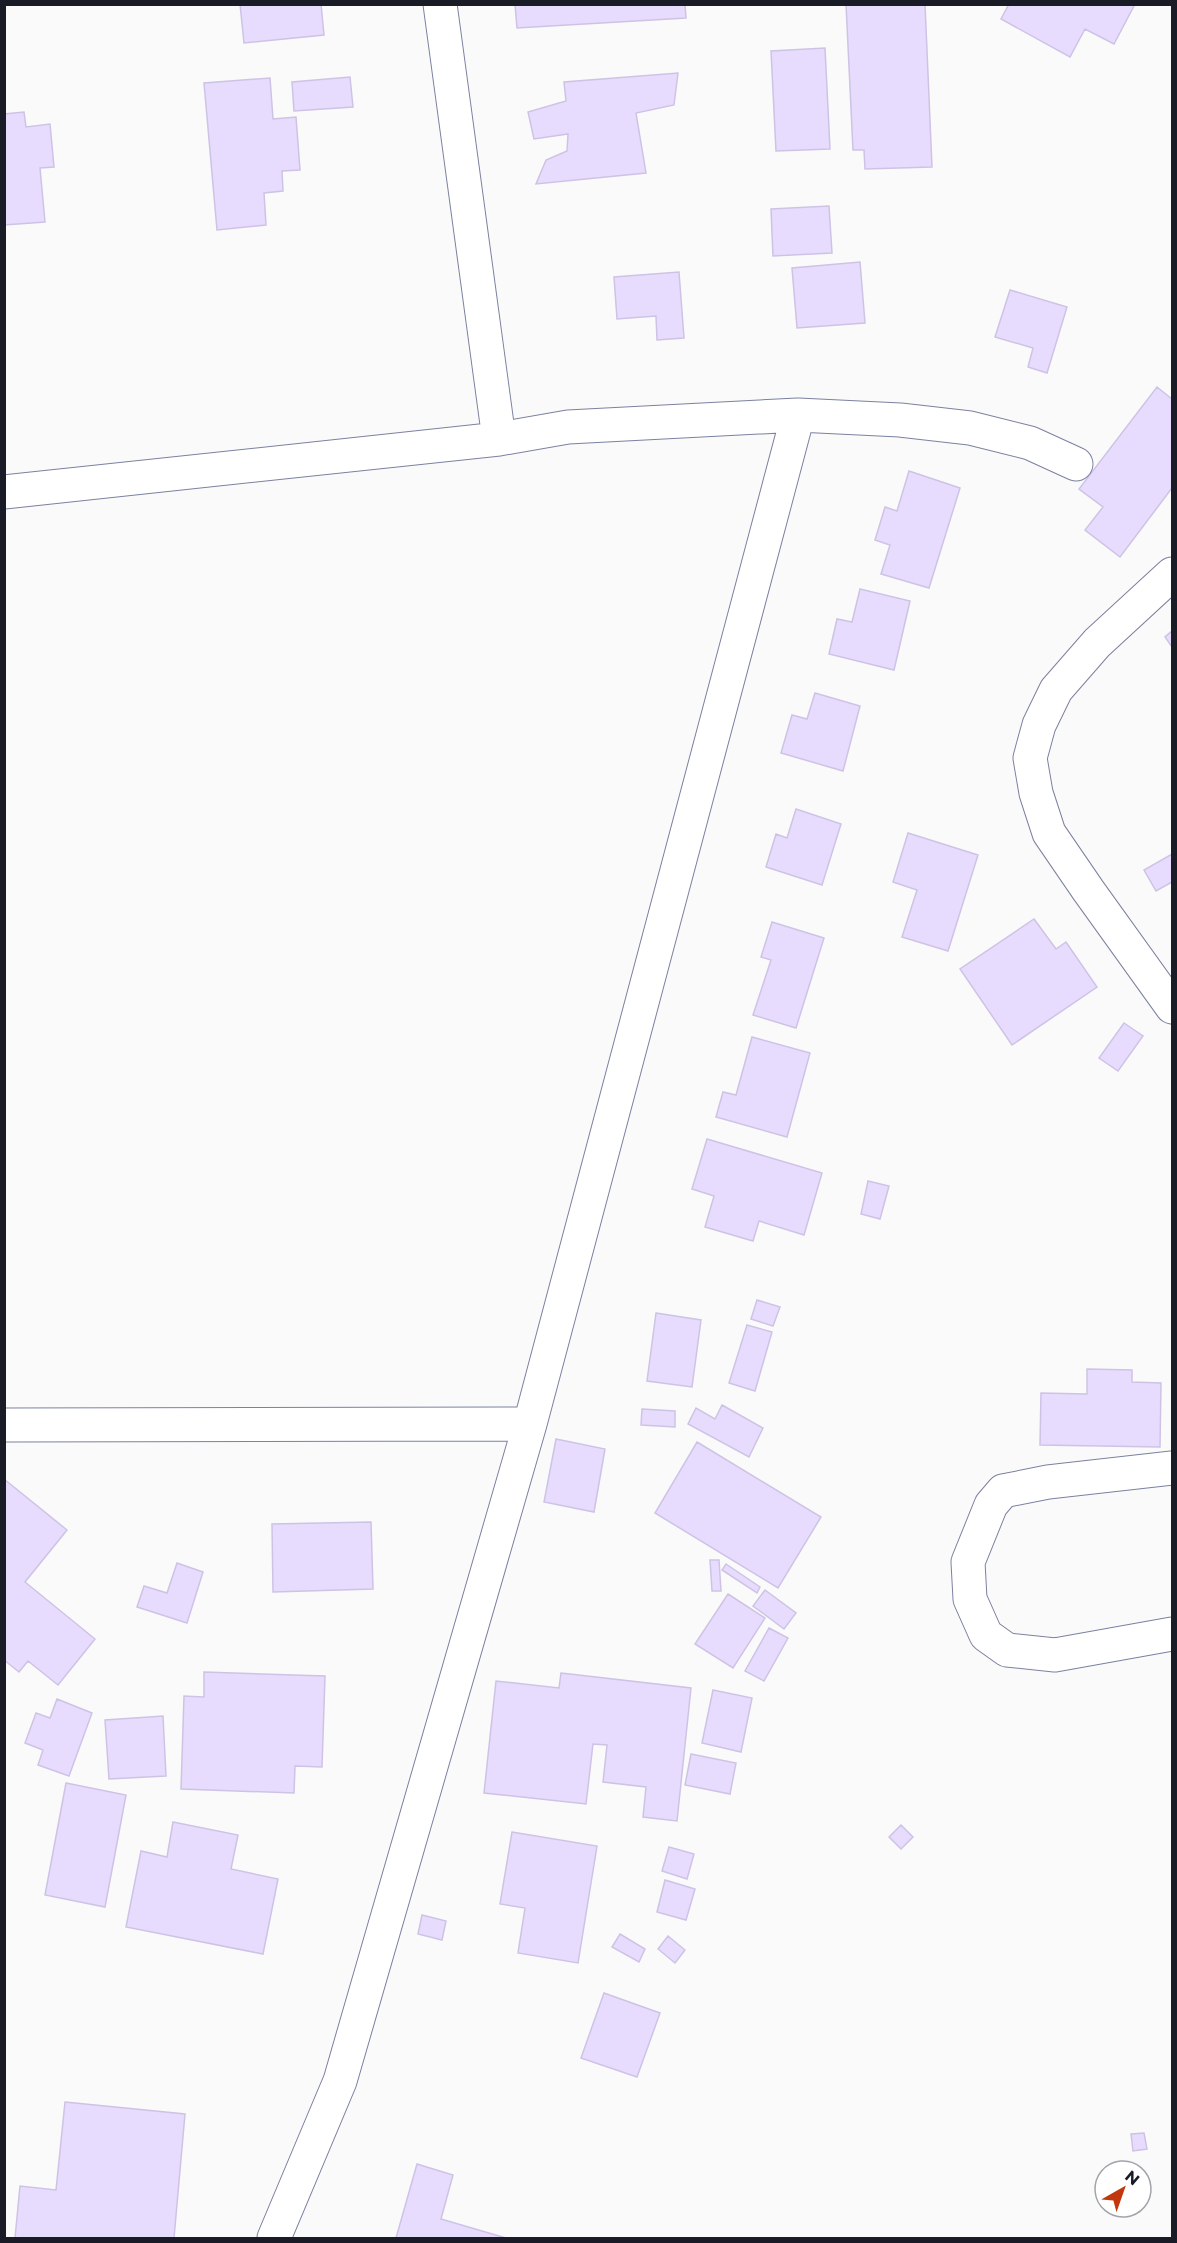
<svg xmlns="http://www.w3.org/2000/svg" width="1177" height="2243" font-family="Montserrat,sans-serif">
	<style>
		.building { fill: #e7dcfe; stroke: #cec3e5; stroke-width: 1.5 }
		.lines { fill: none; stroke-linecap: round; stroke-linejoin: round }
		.minor-casing { stroke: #7b81a0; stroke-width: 35 }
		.minor { stroke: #fff; stroke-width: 33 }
	</style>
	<rect width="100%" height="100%" fill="#fafafa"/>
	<path class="building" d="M240 4H321L324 35 244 43Z
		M515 4H685L686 18 517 28Z
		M846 4H925L932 167 865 169 864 150H853Z
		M1009 4H1135L1114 44 1085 29 1070 57 1001 19Z
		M825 48 830 149 776 151 771 51Z
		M678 73 674 105 636 113 646 173 536 184 546 160 567 151 568 134 534 139 528 112 566 101 564 82Z
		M350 77 353 107 294 111 292 82Z
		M270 78 273 119 296 117 300 170 282 171 283 191 264 193 266 225 217 230 204 83Z
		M24 112 26 127 50 124 54 167 40 168 45 222 4 225V114Z
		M829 206 832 253 773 256 771 209Z
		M860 262 865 323 797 328 792 268Z
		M679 272 684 338 657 340 656 316 617 319 614 277Z
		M1010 290 1067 307 1047 373 1028 367 1033 348 995 337Z
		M1157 387 1172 399V488L1120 557 1085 530 1103 507 1079 489Z
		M909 471 960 488 929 588 881 574 890 545 875 540 885 507 897 511Z
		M860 589 910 601 894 670 829 654 837 619 852 622Z
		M1172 631V647L1165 637Z
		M815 693 860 706 843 771 781 753 792 715 807 719Z
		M796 809 841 824 822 885 766 867 776 834 787 838Z
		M908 833 978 855 948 951 902 937 917 890 893 882Z
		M1172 854V882L1156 891 1144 870Z
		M1034 919 1056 949 1066 942 1097 987 1012 1045 960 969Z
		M772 922 824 938 796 1028 753 1015 771 960 761 957Z
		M1124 1023 1143 1036 1118 1071 1099 1058Z
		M752 1037 810 1053 787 1137 716 1117 723 1092 736 1095Z
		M707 1139 822 1173 804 1235 759 1221 753 1241 705 1227 714 1196 692 1189Z
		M868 1181 889 1186 880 1219 861 1214Z
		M757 1300 780 1307 773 1326 751 1319Z
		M656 1313 701 1320 692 1387 647 1381Z
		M747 1325 772 1332 755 1391 729 1383Z
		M1087 1369 1132 1370V1382L1161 1383 1160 1447 1040 1445 1041 1393 1087 1394Z
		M722 1405 763 1428 749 1457 688 1424 696 1408 715 1419Z
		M642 1409 675 1411V1427L641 1425Z
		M556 1439 605 1449 594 1512 544 1502Z
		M697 1442 821 1517 778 1588 655 1513Z
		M4 1479 67 1530 25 1582 95 1639 58 1685 28 1661 19 1672 4 1660Z
		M371 1522 373 1589 273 1592 272 1524Z
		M710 1560H719L721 1591H712Z
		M177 1563 203 1572 187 1623 137 1607 144 1586 167 1593Z
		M726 1564 760 1587 757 1593 722 1570Z
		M765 1590 796 1613 784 1629 753 1606Z
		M728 1594 765 1618 733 1668 695 1644Z
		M769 1628 788 1638 764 1681 745 1671Z
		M204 1672 325 1676 322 1767 295 1766 294 1793 181 1789 184 1696 204 1697Z
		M561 1673 691 1688 677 1821 643 1817 646 1787 603 1782 607 1745 593 1744 586 1804 484 1793 496 1681 559 1688Z
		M713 1690 752 1698 741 1752 702 1743Z
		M57 1699 92 1713 69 1776 38 1765 43 1750 25 1743 36 1713 50 1718Z
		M163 1716 166 1776 109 1779 105 1720Z
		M691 1754 736 1763 730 1794 685 1785Z
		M66 1783 126 1795 105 1907 45 1895Z
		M173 1822 238 1835 231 1869 278 1879 263 1954 126 1927 141 1851 167 1857Z
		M901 1825 913 1837 901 1849 889 1837Z
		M512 1832 597 1846 578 1963 518 1953 525 1908 500 1904Z
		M669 1847 694 1854 687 1879 662 1871Z
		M665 1880 695 1889 686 1920 657 1912Z
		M422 1915 446 1921 442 1940 418 1934Z
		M620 1934 645 1949 639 1962 612 1947Z
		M668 1936 685 1950 675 1963 658 1949Z
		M604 1993 660 2013 637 2077 581 2058Z
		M65 2102 185 2114 174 2238H15L20 2186 56 2190Z
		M1144 2133 1147 2149 1133 2151 1131 2134Z
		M417 2164 453 2175 441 2219 506 2238H396Z"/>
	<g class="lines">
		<g class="minor-casing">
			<path id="minor" d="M440 4 499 439
				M4 492 499 439 568 427 798 415 900 420 970 428 1030 443 1076 464
				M1172 574 1097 643 1056 690 1039 725 1030 758 1036 793 1049 833 1088 890 1172 1007
				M4 1425 530 1424
				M1172 1468 1048 1482 1003 1491 991 1505 968 1562 970 1599 986 1635 1007 1650 1055 1655 1172 1634
				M274 2238 340 2081 530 1424 798 415"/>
		</g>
		<use href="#minor" class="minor"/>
	</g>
	<rect width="1177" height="2243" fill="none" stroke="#191b27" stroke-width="12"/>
	<g transform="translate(1123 2189) rotate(40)"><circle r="28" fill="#ffffff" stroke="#a3a4a9" stroke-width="1.5"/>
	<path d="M0-4.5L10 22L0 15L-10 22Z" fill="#c1380e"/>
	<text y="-9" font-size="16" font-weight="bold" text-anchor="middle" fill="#191b27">N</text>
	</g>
</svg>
